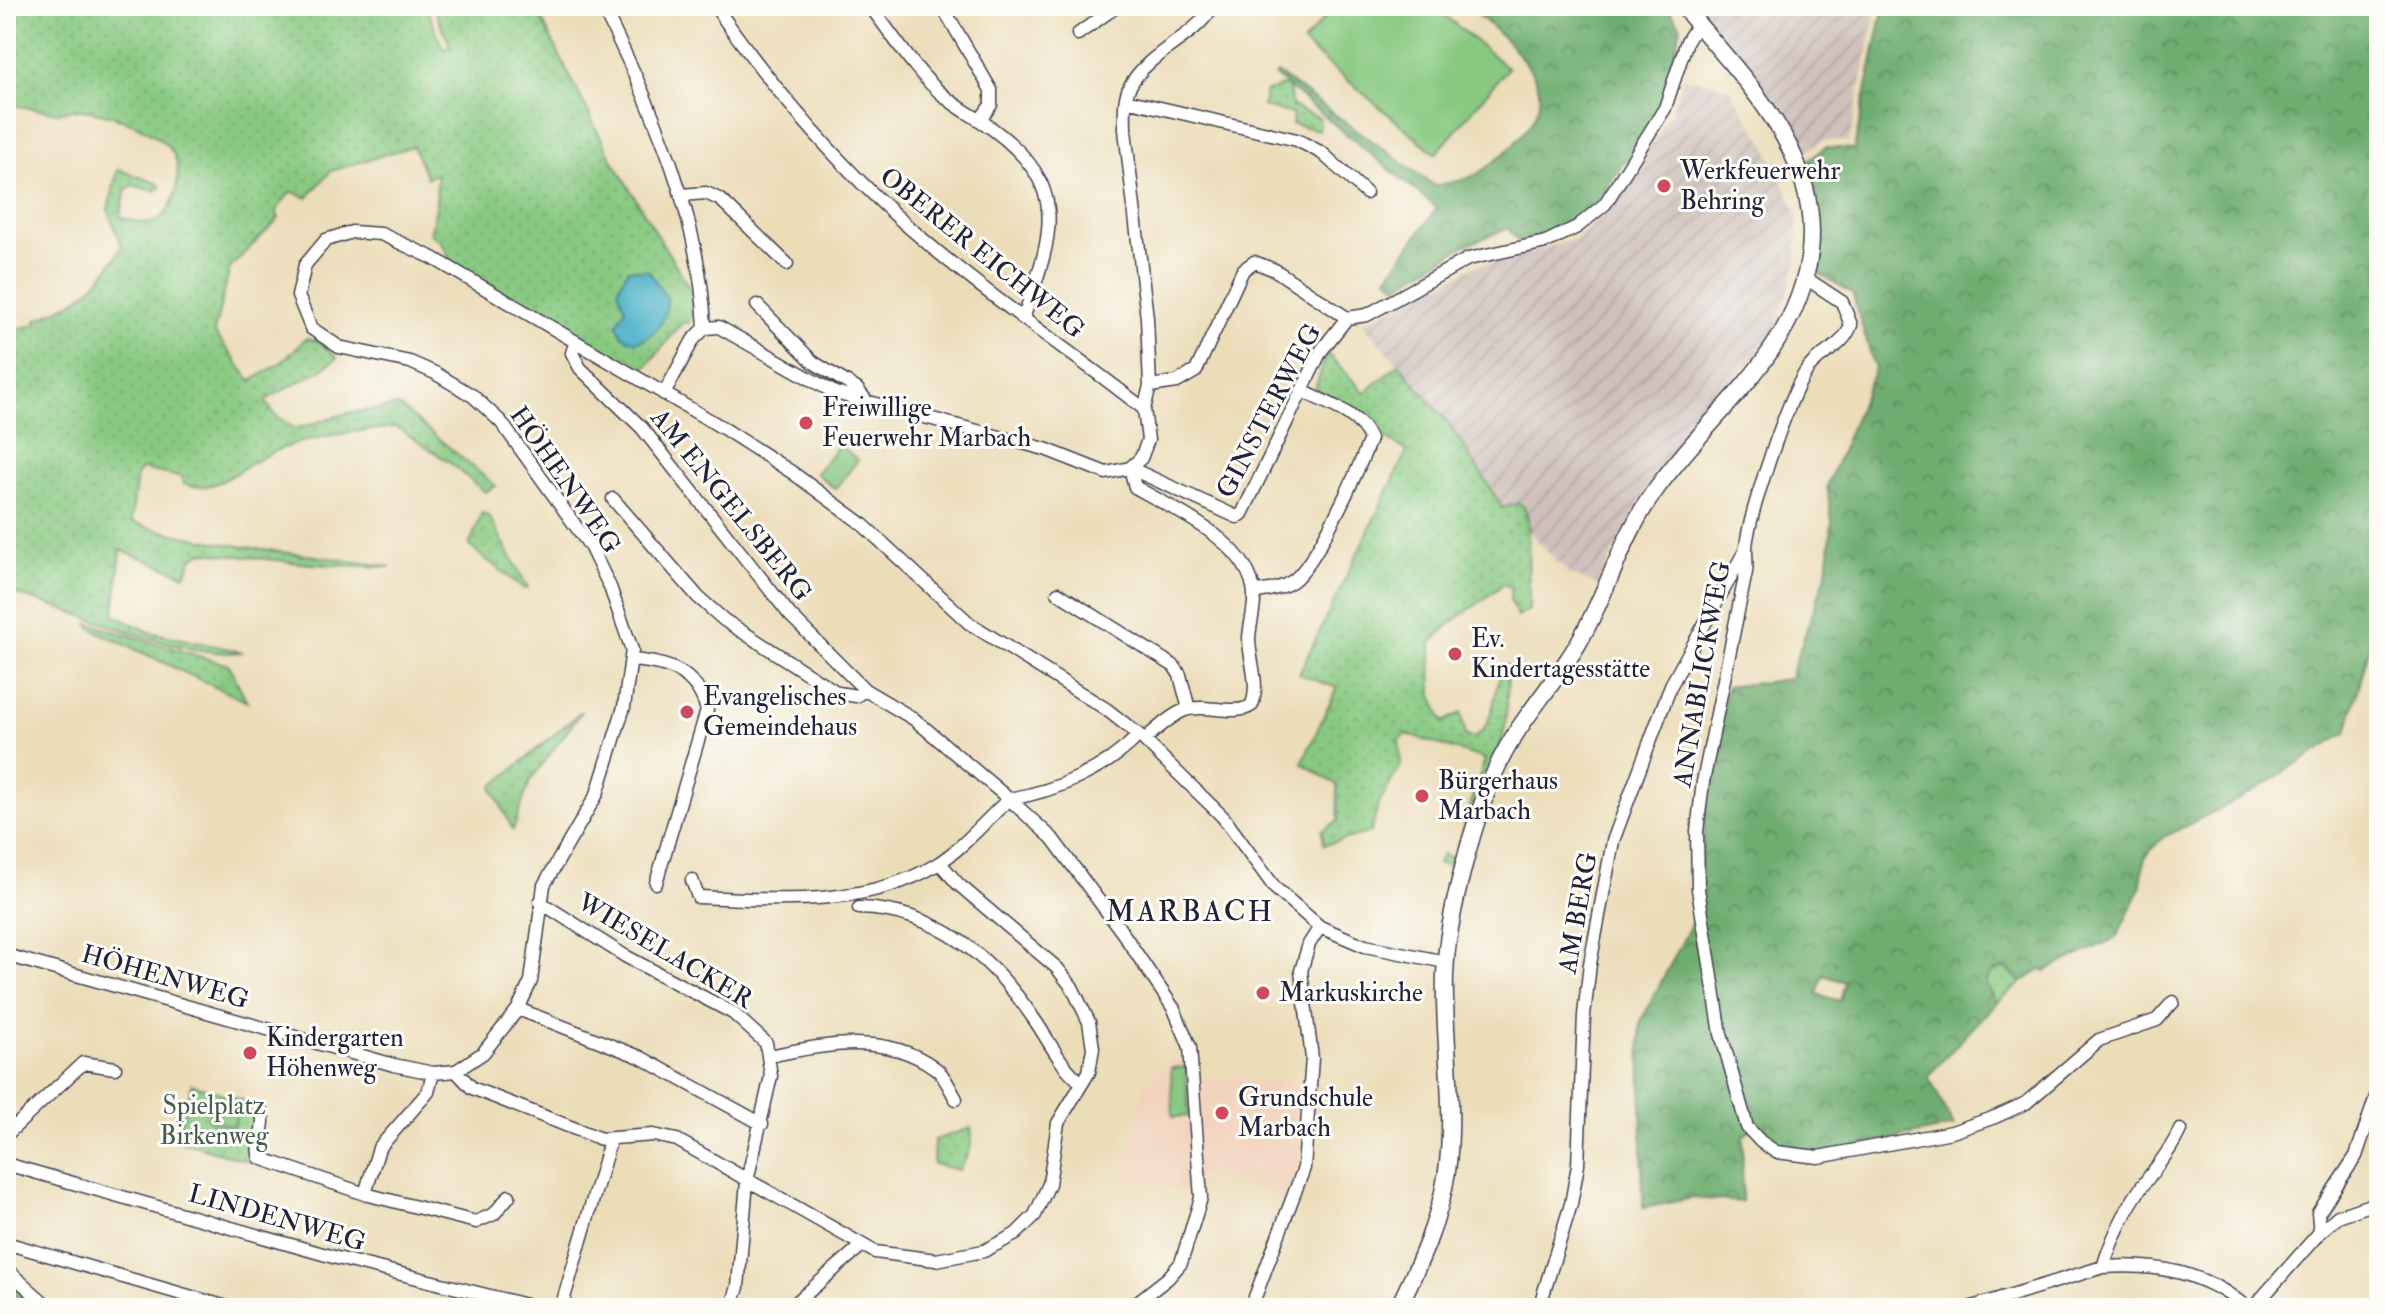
<svg xmlns="http://www.w3.org/2000/svg" width="2385" height="1314" font-family="'IM FELL Double Pica',serif">
	<style>
		.built { fill: #f2d4be }
		.industrial { fill: url(#industrial-furrows) }
		.grass { fill: url(#grass-dots); stroke: #55765e; stroke-width: 2 }
		.forest { fill: url(#forest-crowns); stroke: #486855; stroke-width: 2; fill-rule: evenodd }
		.garden { fill: #88c981; stroke: #55765e; stroke-width: 2 }
		.water { fill: #49b0c8; stroke: #366982; stroke-width: 2 }
		.lines { fill: none; stroke-linecap: round; stroke-linejoin: round }
		.minor-casing { stroke: #403e4e; stroke-width: 15 }
		.major-casing { stroke: #403e4e; stroke-width: 19 }
		.minor { stroke: #fff; stroke-width: 12 }
		.major { stroke: #fff; stroke-width: 16 }
		.poi-dot { fill: #d1495b; stroke: #fdfcf7; stroke-width: 3 }
		.labels { text-anchor: middle; dominant-baseline: central; stroke-width: 6; stroke-linejoin: round; paint-order: stroke }
		.poi-label { font-size: 26px; fill: #22223b; stroke: #fdfcf7; text-anchor: start }
		.street-label { font-size: 26px; fill: #22223b; stroke: #fdfcf7 }
		.park-label { font-size: 26px; fill: #465c54; stroke: #fdfcf7 }
		.quarter-label { font-size: 30px; letter-spacing: 2px; fill: #22223b; stroke: #fdfcf7 }
	</style>
	<defs>
		<pattern id="industrial-furrows" width="10" height="10" patternUnits="userSpaceOnUse" patternTransform="scale(2)"><rect width="10" height="10" fill="#cfc0ba"/><path d="M-1 1l2-2M0 10L10 0M9 11l2-2" fill="none" stroke="#b1a5a1"/></pattern>
		<pattern id="grass-dots" width="8" height="8" patternUnits="userSpaceOnUse" patternTransform="scale(2)"><rect width="8" height="8" fill="#88c981"/><path d="M2 2h.1M6 6h.1" fill="none" stroke="#75ac70" stroke-width="1.8" stroke-linecap="round"/></pattern>
		<pattern id="forest-crowns" width="20" height="18" patternUnits="userSpaceOnUse" patternTransform="scale(2)"><rect width="20" height="18" fill="#6ead6f"/><path d="M2 6a3 3 0 1 1 6 0M12 15a3 3 0 1 1 6 0" fill="none" stroke="#5a8c5c"/></pattern>
	</defs>
	<rect width="100%" height="100%" fill="#fdfcf7"/>
	<filter id="ink" filterUnits="userSpaceOnUse"><feTurbulence type="fractalNoise" baseFrequency=".0125" numOctaves="2"/><feDisplacementMap in="SourceGraphic" scale="16" xChannelSelector="R" yChannelSelector="G"/><feConvolveMatrix kernelMatrix="1 2 1 2 8 2 1 2 1" color-interpolation-filters="sRGB"/></filter>
	<filter id="wash" filterUnits="userSpaceOnUse"><feTurbulence type="fractalNoise" baseFrequency=".006" numOctaves="4" result="noise"/><feDisplacementMap in="SourceGraphic" scale="32" xChannelSelector="R" yChannelSelector="G"/><feGaussianBlur stdDeviation="1.8" result="paint"/><feColorMatrix in="noise" values="0 0 0 0 0 0 0 0 0 0 0 0 0 0 0 0 0 1.4 0 .05"/><feComposite in="paint" operator="in"/></filter>
	<g filter="url(#wash)">
		<rect width="100%" height="100%" fill="#ecddb9"/>
		<path class="built" d="M1187 1052 1191 1074 1309 1084 1304 1142 1287 1201 1216 1173 1197 1175V1193L1126 1180 1144 1081Z"/>
		<path class="industrial" d="M1696 6H1877L1849 142 1824 140 1805 151 1776 103Z
			M1683 77 1728 87 1765 144 1797 213V261L1774 336 1655 473 1597 585 1569 574 1496 497 1450 425 1363 323 1474 267 1577 239 1609 211 1672 112Z"/>
		<path class="grass" d="M6 6H426L443 49 451 47 433 6H535L610 156 696 299 689 323H682L647 366 637 372 451 262 442 243 430 233 436 208 437 174 427 178 413 146 331 171 307 198 291 191 276 211 279 218 230 268 214 332 251 381 283 361 306 338 320 342 337 358C317 376 288 385 265 401L274 414 295 429 348 413 399 406 496 486 485 492 449 462 396 427C345 433 296 436 252 463 229 477 212 493 183 484L182 477 141 469 137 475 131 522C215 549 304 552 391 567L311 564 203 552 193 557 185 575 121 550 114 615 150 632 243 652C184 660 67 607 6 591V331L36 325V320C82 300 96 290 122 247L108 210 118 169 159 184 160 188 154 191 133 185 126 190 120 217C129 219 141 224 150 223 175 219 183 174 174 155 162 129 85 100 60 113L6 104Z
			M1285 85 1289 88 1292 107 1320 118 1319 130 1292 124 1293 114 1263 107 1265 92Z
			M1327 353 1365 393 1399 364 1450 425 1503 508 1518 503 1524 507 1528 518 1529 610 1518 617 1510 600 1511 587 1503 584C1479 605 1450 619 1431 644L1432 695 1443 722 1461 713 1466 736 1474 738C1497 723 1492 691 1503 667L1507 665C1509 672 1506 724 1504 732 1499 756 1467 850 1454 867L1438 863 1442 854 1450 858 1455 854 1485 759 1406 734 1399 740 1401 765 1378 805 1371 832 1324 845 1322 831 1338 821 1337 785 1302 763 1337 688 1299 674 1407 451 1372 430 1377 426 1315 389Z
			M482 513 489 516 528 588 524 589 469 546Z
			M87 623 229 665 247 702 94 630Z
			M582 711 530 781 513 830 492 787Z
			M2000 967 2008 968 2021 983 1996 1003 1985 983 1987 976Z
			M192 1084 260 1106V1121L251 1162 176 1140Z
			M971 1128C974 1144 968 1157 959 1170L933 1164 934 1140Z"/>
		<path class="forest" d="M1469 6H1666L1681 26 1661 106 1600 198 1575 221 1519 242 1508 228 1464 246 1397 286 1387 277 1437 208 1275 76 1277 73 1435 186C1448 182 1466 181 1477 174 1503 157 1553 116 1536 80 1521 50 1492 28 1469 6Z
			M1884 6H2379V639L2370 646 2347 732 2249 794 2162 838 2145 857 2140 890 2116 938 2045 971 2041 969 2021 983 2007 968C1997 967 1988 973 1985 983L1996 1003 1928 1076 1954 1126 1818 1154 1776 1149 1752 1129 1743 1136 1742 1202 1693 1198 1643 1208 1640 1023 1697 913 1708 784 1727 687 1789 679 1827 572 1832 522 1827 486 1875 369 1852 293 1820 274 1819 219 1810 159 1826 147 1854 149ZM1823 975 1845 982 1840 1001 1817 994Z
			M6 1276 42 1308H6Z"/>
		<path class="garden" d="M1334 6H1433L1508 68 1436 154 1303 43Z
			M839 445 858 460 835 489 816 473Z
			M1186 1067 1189 1116 1173 1117 1171 1068Z
			M214 1099 239 1107 233 1127 208 1119Z"/>
		<path class="water" d="M628 269 649 271 667 299C667 319 655 338 635 342L623 336 617 325 625 309 618 289Z"/>
	</g>
	<g filter="url(#ink)">
		<g class="lines">
			<g class="minor-casing">
				<path id="minor" d="M602 6C652 106 700 215 705 328
					M715 6C776 93 845 174 926 242 996 302 1072 352 1144 409
					M870 6C893 35 915 72 944 96 959 109 978 118 994 130 1074 190 1050 240 1023 319
					M942 6 991 90V105L980 120
					M1078 34 1117 6
					M1126 100 1297 140 1322 153 1366 193
					M681 195 706 193 721 200 787 264
					M1804 277 1842 302 1851 325C1843 349 1818 352 1805 373 1788 400 1748 516 1746 548 1746 556 1747 564 1746 572L1703 782 1697 831 1698 889 1721 1034 1747 1127 1761 1142 1776 1152 1818 1157 1952 1132 1995 1117 2026 1103 2099 1040 2157 1020 2173 1002
					M757 305 813 362 857 389 865 399
					M575 344 572 353 580 368 642 428 790 615 865 690 914 719 1009 799C1056 791 1104 771 1139 735
					M1150 386 1177 382 1196 371 1243 270 1254 262 1275 270 1347 318
					M664 394 693 340 705 328 719 327 835 393 1045 449 1106 473 1130 468 1141 458 1148 440 1144 409 1150 386 1147 318 1125 130C1125 116 1123 99 1130 86 1149 51 1194 39 1213 6
					M1130 468 1237 517 1242 514 1321 351 1347 318 1367 315 1468 259 1546 242 1577 227 1605 204 1665 108 1687 41 1698 24
					M1130 468 1135 487C1173 509 1252 543 1254 595 1255 609 1250 623 1249 638 1249 660 1260 683 1252 705 1236 717 1206 703 1185 710 1170 716 1156 730 1144 740
					M613 499 698 597 724 620 838 693 856 696 865 690
					M1254 592C1267 591 1280 589 1291 582 1315 568 1359 468 1370 439 1360 413 1326 403 1302 391
					M1058 593 1174 666 1180 675 1189 709
					M632 660C668 663 696 671 707 710L656 883
					M692 880 698 897C777 900 867 907 936 865 962 849 986 820 1009 799L1052 838 1122 932 1174 1009 1190 1047 1201 1198 1181 1263 1168 1278 1130 1308
					M540 902 625 956 733 1013 766 1043 771 1076 747 1181 738 1287 731 1308
					M859 908C937 910 992 957 1034 1019 1050 1042 1060 1066 1082 1083
					M6 955 394 1065 433 1073 456 1071 483 1053 518 1009 531 981 544 885 597 794 624 707 632 650 610 587 590 546 501 422 473 396 435 373 410 362 339 347 311 328 298 296 305 265 326 240 352 232 381 234 433 258 723 428 793 473 861 523 969 623 1106 709 1139 735 1223 817 1275 888 1320 927 1365 946 1446 962
					M518 1009 640 1057 762 1124
					M770 1056C823 1044 887 1032 935 1068 944 1074 950 1089 956 1099
					M456 1071 472 1088 601 1139 653 1135 677 1140 875 1252 936 1260 984 1251 1016 1234 1035 1215 1049 1184 1058 1123 1089 1072 1093 1048 1089 1022 1072 987 1057 968 958 884 940 863
					M433 1073 428 1092 379 1148 365 1194 476 1222 494 1214 509 1196
					M261 1110C268 1127 254 1141 260 1158L365 1194
					M6 1135 83 1063 115 1068
					M6 1164 337 1258 538 1308
					M2320 1232 2318 1213 2356 1156 2379 1088
					M6 1243 230 1308
					M2103 1267C2113 1235 2128 1204 2149 1177 2161 1161 2172 1148 2180 1130
					M6 1269 50 1308
					M561 1308 610 1141
					M790 1308 861 1246
					M1255 1308V1297L1304 1168 1312 1058 1301 971 1309 944 1320 927
					M1539 1308 1571 1204 1578 1165 1584 1015 1590 964 1613 841 1671 685 1746 549
					M1969 1308 2103 1267C2157 1263 2205 1272 2247 1308
					M2253 1308 2320 1232 2338 1216 2376 1203"/>
			</g>
			<g class="major-casing">
				<path id="major" d="M1398 1308C1419 1265 1440 1220 1447 1171 1456 1106 1443 1040 1445 975 1447 916 1474 816 1499 763 1520 719 1555 684 1579 642 1607 593 1622 537 1654 492 1710 412 1798 354 1810 251 1821 151 1741 77 1683 6"/>
			</g>
			<use href="#minor" class="minor"/>
			<use href="#major" class="major"/>
		</g>
	</g>
	<g class="poi-dot">
		<circle cx="1664" cy="186" r="8"/>
		<circle cx="806" cy="423" r="8"/>
		<circle cx="1455" cy="654" r="8"/>
		<circle cx="687" cy="712" r="8"/>
		<circle cx="1422" cy="796" r="8"/>
		<circle cx="1263" cy="993" r="8"/>
		<circle cx="250" cy="1053" r="8"/>
		<circle cx="1222" cy="1113" r="8"/>
	</g>
	<g class="labels">
		<g class="poi-label">
			<text x="1680" y="171">Werkfeuerwehr<tspan x="1680" dy="30">Behring</tspan></text>
			<text x="822" y="408">Freiwillige<tspan x="822" dy="30">Feuerwehr Marbach</tspan></text>
			<text x="1471" y="639">Ev.<tspan x="1471" dy="30">Kindertagesstätte</tspan></text>
			<text x="703" y="697">Evangelisches<tspan x="703" dy="30">Gemeindehaus</tspan></text>
			<text x="1438" y="781">Bürgerhaus<tspan x="1438" dy="30">Marbach</tspan></text>
			<text x="1279" y="993">Markuskirche</text>
			<text x="266" y="1038">Kindergarten<tspan x="266" dy="30">Höhenweg</tspan></text>
			<text x="1238" y="1098">Grundschule<tspan x="1238" dy="30">Marbach</tspan></text>
		</g>
		<g class="street-label">
			<text transform="translate(982 253) rotate(39)">OBERER EICHWEG</text>
			<text transform="translate(1269 411) rotate(-62)">GINSTERWEG</text>
			<text transform="translate(565 480) rotate(55)">HÖHENWEG</text>
			<text transform="translate(731 505) rotate(51)">AM ENGELSBERG</text>
			<text transform="translate(1702 674) rotate(-80)">ANNABLICKWEG</text>
			<text transform="translate(1578 913) rotate(-80)">AM BERG</text>
			<text transform="translate(665 951) rotate(31)">WIESELACKER</text>
			<text transform="translate(165 977) rotate(16)">HÖHENWEG</text>
			<text transform="translate(277 1218) rotate(16)">LINDENWEG</text>
		</g>
		<g class="park-label">
			<text x="214" y="1106">Spielplatz<tspan x="214" dy="30">Birkenweg</tspan></text>
		</g>
		<g class="quarter-label">
			<text x="1190" y="911">MARBACH</text>
		</g>
	</g>
	<rect width="2385" height="1314" fill="none" stroke="#fdfcf7" stroke-width="32"/>
</svg>
